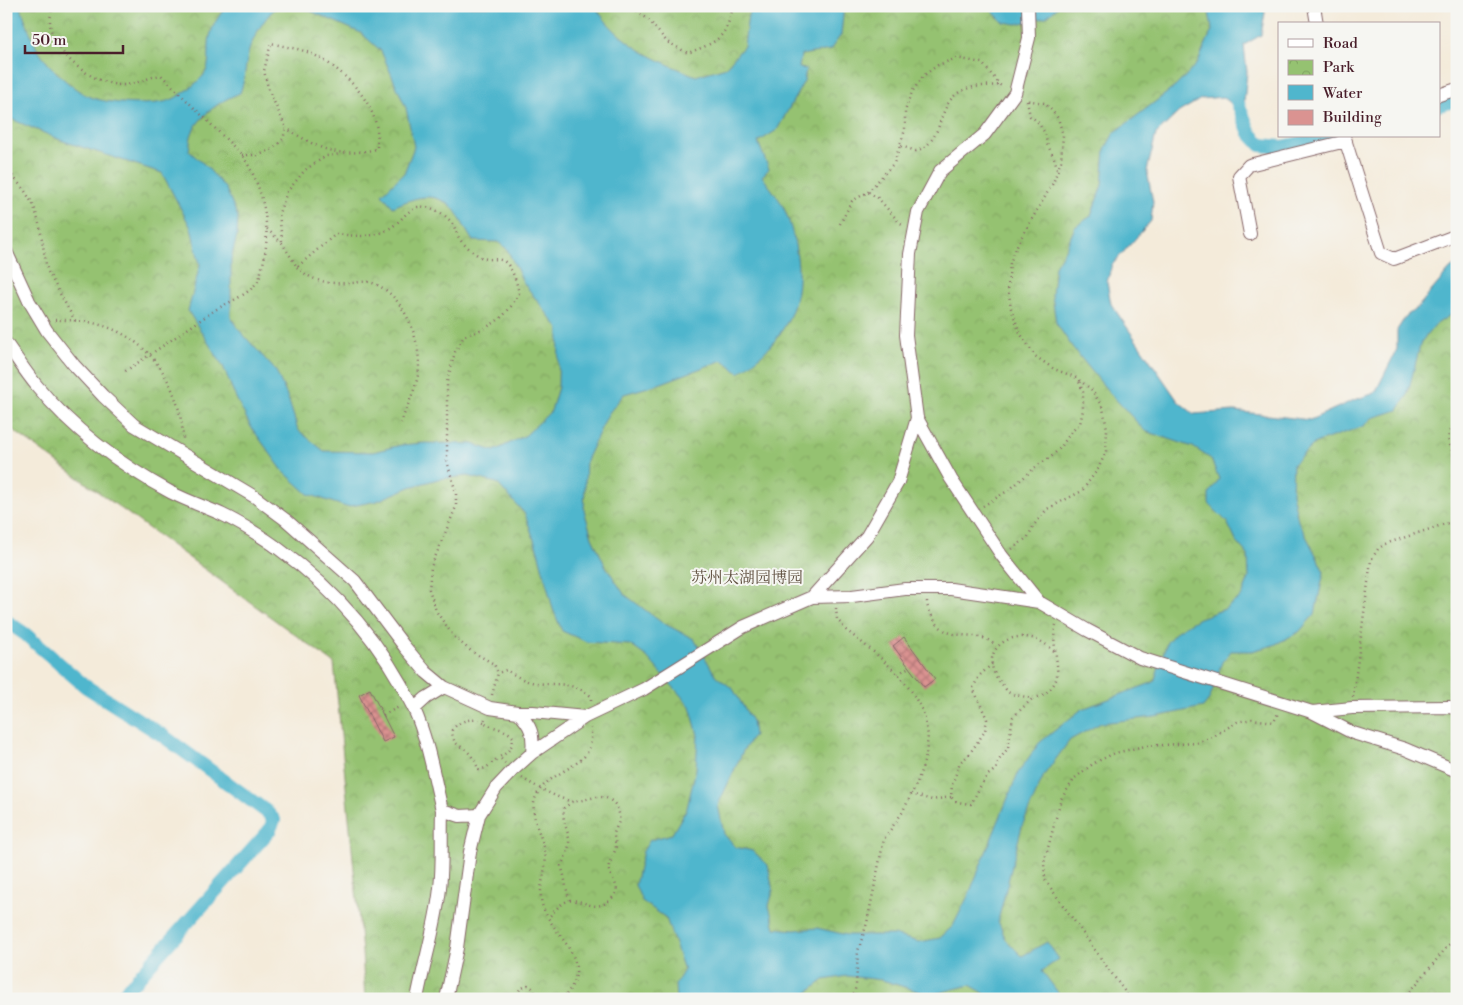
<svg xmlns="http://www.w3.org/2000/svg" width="1463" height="1005" font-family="'Libre Bodoni','Noto Serif SC',serif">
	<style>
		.park { fill: url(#park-crowns); stroke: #70704e }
		.water { fill: #4fb6cd; stroke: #4c6a7c }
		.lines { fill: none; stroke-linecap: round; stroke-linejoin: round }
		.canal { stroke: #4fb6cd; stroke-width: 14 }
		.building { fill: url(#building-cross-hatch) }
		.minor-casing { stroke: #866668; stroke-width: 14 }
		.path { stroke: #866668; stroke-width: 2.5; stroke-dasharray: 1 4; stroke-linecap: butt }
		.minor { stroke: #fff; stroke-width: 12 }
		.labels { text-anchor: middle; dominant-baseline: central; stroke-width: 4; stroke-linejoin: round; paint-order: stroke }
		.park-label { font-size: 16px; fill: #605040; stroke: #f6f6f2 }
	</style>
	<defs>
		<pattern id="park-crowns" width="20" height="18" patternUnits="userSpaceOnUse" patternTransform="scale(1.25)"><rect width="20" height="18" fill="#95c271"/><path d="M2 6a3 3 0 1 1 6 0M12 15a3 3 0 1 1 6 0" fill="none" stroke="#82a662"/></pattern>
		<pattern id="building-cross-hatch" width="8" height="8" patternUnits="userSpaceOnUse" patternTransform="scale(1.25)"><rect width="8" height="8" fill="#da9391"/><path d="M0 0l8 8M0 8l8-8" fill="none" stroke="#b37777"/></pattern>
	</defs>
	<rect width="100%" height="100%" fill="#f6f6f2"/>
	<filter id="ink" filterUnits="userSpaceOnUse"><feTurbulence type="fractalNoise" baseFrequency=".02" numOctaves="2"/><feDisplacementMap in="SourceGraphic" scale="10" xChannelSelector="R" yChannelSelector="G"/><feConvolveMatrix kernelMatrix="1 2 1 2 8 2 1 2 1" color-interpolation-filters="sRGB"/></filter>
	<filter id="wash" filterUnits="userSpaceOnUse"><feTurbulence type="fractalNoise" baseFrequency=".0096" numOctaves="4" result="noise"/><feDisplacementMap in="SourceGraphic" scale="20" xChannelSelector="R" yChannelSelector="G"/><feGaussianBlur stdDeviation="1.12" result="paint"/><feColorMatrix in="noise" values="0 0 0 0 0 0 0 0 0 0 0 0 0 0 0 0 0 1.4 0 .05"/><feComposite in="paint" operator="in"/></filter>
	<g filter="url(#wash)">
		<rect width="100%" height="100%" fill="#f4ebda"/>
		<path class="park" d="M6 6H1222L1225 55 1160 118 1072 307 1154 422 1293 437 1379 400 1431 311 1457 298V999H365L362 952 334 663 6 425Z"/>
		<path class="water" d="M6 6H20C26 20 31 39 39 52 49 67 73 90 90 97 107 104 157 107 173 99 183 94 195 85 203 76 212 66 207 48 210 36 213 24 219 15 227 6H279C267 12 250 42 248 55 245 68 245 80 240 93 222 100 202 113 193 131 190 136 190 145 189 151L206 166 226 189 238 217 237 236 231 259V318L239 330 276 371 288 398 298 430 324 451 373 452 401 445 425 443 473 444 494 451 526 435 551 411 558 387 559 329 523 282 507 249 498 242 473 241C467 233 458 213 452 207 432 190 414 198 393 207L382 194 404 173 414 147 406 108 381 51 361 33 299 6H595C619 45 656 60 696 76L726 67 744 46 748 15 754 6H844L841 35 830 50 801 55 799 68 806 69 804 81 777 130 758 142 769 169 762 176C768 185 775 193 780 201 788 215 792 230 795 245 807 302 785 341 739 373L723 360 659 384 624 394 608 414 586 460 584 510 592 537 605 565 624 594 661 622 694 639 716 676 733 689 752 721 754 735 743 751 718 805 724 834 735 847 753 851 768 865 773 891 769 906 775 928 795 930 817 928 847 935H894L919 942 940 938 953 926 969 894 1018 773 1039 743 1082 709 1154 682 1167 642 1178 630 1199 618 1225 609 1242 596 1249 578 1248 555 1236 541 1227 522 1209 504V494L1219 479 1211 459 1193 447 1145 431 1108 391 1073 348 1056 323 1052 295 1055 266 1066 248 1075 227 1091 216 1102 185 1105 149 1114 133 1176 86 1197 64 1212 30 1208 6H1264L1265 13 1261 35 1244 45 1247 72 1244 103 1233 105 1223 97 1201 99 1179 112 1156 134 1147 171 1153 202 1151 221 1112 265 1107 282 1111 304 1178 401 1194 414 1234 411 1310 420 1354 400 1375 393 1397 349V330L1406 316 1417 308 1450 269 1457 264V311L1435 325 1421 342 1407 396 1398 410 1372 418 1364 426 1315 443 1293 464 1292 493 1298 521 1314 551 1324 572 1315 614 1299 632 1274 645 1252 651H1231L1222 662 1210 698 1203 707 1155 717 1101 723 1070 740 1044 775 1022 826 998 921 1006 940 1022 956 1047 942 1059 959 1042 971 1063 999H988L984 993 970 985 930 995 882 980 847 976 824 980 801 998 797 999H676L675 985 684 970 666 918 642 901 635 885 643 851 650 840 672 834 687 808 696 769 698 735 690 706 647 657 630 645 587 642 562 631 553 609 538 551 525 514 497 483 468 476 438 479 410 487 377 501 346 507 308 494 283 471 251 427 235 396 223 366 188 311 200 265 191 228 162 173 63 141 11 119 6 115Z
			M987 6H1059L1046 17 1017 24 1003 22Z"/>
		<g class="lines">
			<path class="canal" d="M1232 89 1250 133 1261 145 1283 147 1332 136
				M1439 105 1457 100
				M6 621 25 634 85 686 162 735 267 812 274 820 269 831 119 999"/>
		</g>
		<g id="blocks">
			<path class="building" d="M904 637 935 679 924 687 893 646Z
				M370 689 394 737 383 742 359 695Z"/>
		</g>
	</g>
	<g filter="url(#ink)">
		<use href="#blocks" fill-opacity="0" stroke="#866668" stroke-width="1"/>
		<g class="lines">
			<g class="minor-casing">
				<path id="minor" d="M1314 6 1317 24
					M1439 95 1457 89
					M1344 136 1381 253 1394 259 1457 235
					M1250 234 1239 176 1249 165 1346 141
					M6 251 29 301 47 331 74 365 103 396 134 425 255 497 286 520 355 581 404 646 426 672 444 687
					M6 343C16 357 26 373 37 386 74 431 122 466 172 493 188 501 205 507 221 514 238 522 263 537 279 549 336 590 383 645 414 709 428 740 434 777 442 810L460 816 479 815
					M917 418 951 479 1002 556 1039 602 1087 630 1140 658 1312 712 1353 733 1405 749 1457 771
					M812 597 852 596 905 589H951L1039 602
					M414 709 426 698 444 687 490 708 518 712H533L585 717
					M518 712C531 726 534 733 532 753
					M1312 712 1352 708 1450 707 1457 709
					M417 999C424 962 436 926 440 888 443 863 441 836 442 810
					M446 999 457 948 470 852 479 815 496 788 513 770 532 753 585 717 644 689 743 627 812 597 867 536 898 482 917 418 906 335 910 254 918 212 940 171 985 134 1015 93 1029 38 1028 6"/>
			</g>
			<path class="path" d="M52 6C52 11 50 17 50 22 51 53 94 86 124 85 138 84 148 77 161 75L242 155C263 185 272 228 263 264 261 269 261 275 259 279 251 295 227 302 212 312 183 332 154 352 124 372
				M628 6 648 19 667 42 688 53C703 47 719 43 726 28 730 21 730 13 735 6
				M1027 101 1030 116 1037 121 1045 133 1047 144 1055 160 1057 169
				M901 146 916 151C921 149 926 147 929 143 943 128 940 105 958 93 970 85 986 86 1000 85
				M242 155H259L273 149 283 139 286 128 269 91 264 71 271 43C284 47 299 48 312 54 340 67 373 98 377 130 378 136 377 143 377 149 335 158 321 150 286 128
				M6 168 25 191 34 206 40 227 47 270 75 321
				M868 192 894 163 905 130V111L912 92 923 76 938 65 957 58 982 63 1000 85 1004 87
				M840 224 852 201 868 192 878 198 899 222 904 225
				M267 229 282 243 297 267 336 234C359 236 377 240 397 223 404 217 408 210 418 207 430 205 444 213 451 222 458 231 455 236 465 245 470 249 477 256 483 258 492 261 501 256 508 265 514 273 517 284 519 293 505 320 491 327 464 336L455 352 447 382V461L456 493V507L431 567 429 589 436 611 454 637 471 651 494 664 498 673
				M282 241 279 213 287 192 305 170 326 156 341 154
				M297 267C312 282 329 284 350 283 356 283 363 281 369 282 401 290 419 334 419 365 419 384 407 405 401 423
				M55 320C68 320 83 320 97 324 150 337 181 386 183 439
				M1457 424 1450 429 1448 439 1457 466
				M983 506 1009 490 1038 465 1051 457 1061 447 1071 432 1080 424 1083 410V392L1078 379
				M1012 549 1028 537 1034 525 1047 509 1082 491 1098 469 1106 452 1107 429 1103 408 1091 389 1075 377 1054 369 1035 356 1020 333 1011 308 1008 287 1010 263 1018 243 1053 183 1061 161 1063 135 1058 118 1045 103 1025 100
				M927 601C927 607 929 611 932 616 949 648 975 625 996 646
				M836 608 837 619 846 630 875 653 898 674 912 692 923 712 928 735 926 756 917 783 902 813 884 839 867 923 858 951 856 985 853 999
				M1054 651C1048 646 1042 641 1035 639 1004 629 977 656 1001 683 1003 685 1006 690 1008 692 1013 695 1021 696 1027 697 1037 701 1050 692 1055 682 1062 668 1050 643 1056 625
				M992 664 979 676 973 688 987 719 985 731 968 756 960 762 952 785 951 797 957 802 971 804 980 787 988 775 996 769 999 760 1008 748 1013 717 1032 699
				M898 674 909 667
				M492 695 498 673 506 670C513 674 522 680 531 682 555 687 568 679 591 696V700
				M1353 697 1371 560 1378 549 1385 544 1457 520
				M383 715 399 707
				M485 719 484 722C493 729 506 728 513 737 513 747 508 753 499 757L505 763
				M484 722C471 717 460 720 452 730 453 746 458 743 468 752 473 757 476 764 479 770L486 768 499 757
				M522 778C533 785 557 798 570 801 580 803 591 796 601 797 613 798 621 809 619 821 618 825 614 830 614 835 614 839 616 843 616 846 615 853 611 859 609 865 606 878 626 886 611 899 594 915 583 897 568 901 560 903 554 912 548 918
				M911 794 932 800 951 797
				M570 900C565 889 566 878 561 866 565 858 570 848 569 839 567 826 562 823 564 808L572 802
				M514 999 520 989 528 985C535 989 536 991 534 999
				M564 999C567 993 571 988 574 982 585 952 550 932 542 904 537 885 550 867 544 847 540 833 530 815 535 799 543 775 580 768 588 751 592 743 591 736 591 728
				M1130 999 1045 880 1044 863 1061 799 1075 778 1094 763 1115 753 1145 746 1196 743 1212 737 1237 722 1252 719 1274 722 1278 713
				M1259 999 1267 996 1285 999
				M1404 999 1457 935"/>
			<use href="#minor" class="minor"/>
		</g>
	</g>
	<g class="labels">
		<g class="park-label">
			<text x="747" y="578">苏州太湖园博园</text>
		</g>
	</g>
	<rect width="1463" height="1005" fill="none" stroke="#f6f6f2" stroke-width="25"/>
	<rect x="1278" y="22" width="162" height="115" fill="#f6f6f2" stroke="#b1a0a2"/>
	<rect x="1288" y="39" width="25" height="8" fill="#ffffff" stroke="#b1a0a2"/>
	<text x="1323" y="48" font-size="15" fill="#4a1f2b">Road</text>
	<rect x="1288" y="60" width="25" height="15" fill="url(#park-crowns)" stroke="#b1a0a2"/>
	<text x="1323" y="72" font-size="15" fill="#4a1f2b">Park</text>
	<rect x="1288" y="85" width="25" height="15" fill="#4fb6cd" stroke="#b1a0a2"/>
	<text x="1323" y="98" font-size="15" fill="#4a1f2b">Water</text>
	<rect x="1288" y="110" width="25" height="15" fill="#da9391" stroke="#b1a0a2"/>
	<text x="1323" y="122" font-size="15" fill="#4a1f2b">Building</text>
	<path d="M25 45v8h98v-8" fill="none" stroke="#4a1f2b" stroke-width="2.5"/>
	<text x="32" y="45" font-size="15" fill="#4a1f2b" stroke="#f6f6f2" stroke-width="4" paint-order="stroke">50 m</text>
</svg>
